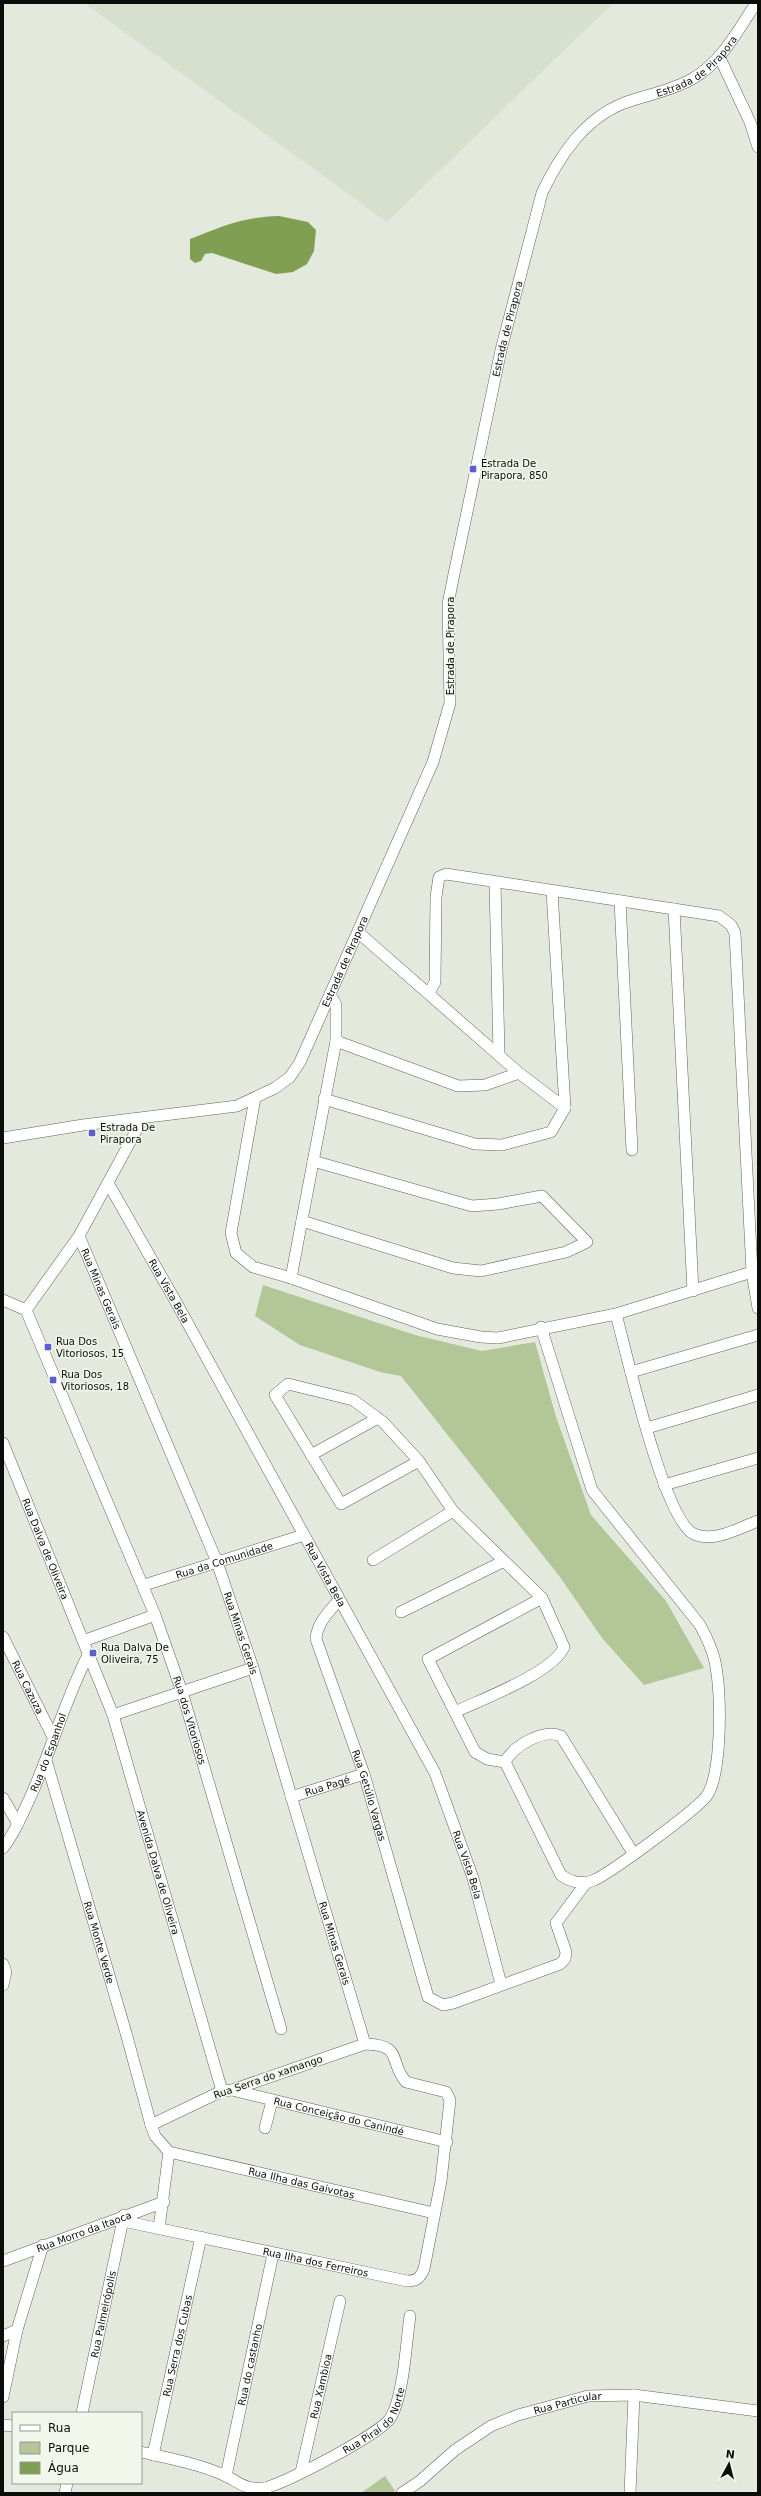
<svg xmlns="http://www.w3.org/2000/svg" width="761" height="2496" font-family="'DejaVu Sans',sans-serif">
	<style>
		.built { fill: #d7dfcd }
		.green { fill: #b2c698 }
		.water { fill: #819f52 }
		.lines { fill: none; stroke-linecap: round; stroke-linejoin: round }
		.street-casing { stroke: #5f645a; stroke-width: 12 }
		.street { stroke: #fff; stroke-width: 11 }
		.poi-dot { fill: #5e5dd5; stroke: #f2f7eb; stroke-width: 1.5 }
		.labels { text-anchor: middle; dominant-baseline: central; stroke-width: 3; stroke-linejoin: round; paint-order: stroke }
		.street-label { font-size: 10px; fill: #0c0d0a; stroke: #f2f7eb }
		.poi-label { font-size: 10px; fill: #0c0d0a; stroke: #f2f7eb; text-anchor: start }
	</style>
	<rect width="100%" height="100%" fill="#e4e9de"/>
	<path class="built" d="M84 3H613L387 222Z"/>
	<path class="green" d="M263 1285 415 1335 482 1351 535 1342 556 1417 591 1515 666 1601 704 1668 644 1685 602 1638 560 1577 401 1376 380 1372 300 1345 255 1316Z
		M385 2476 395 2491 392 2493H361Z"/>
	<path class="water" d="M279 216 308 222 316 230 314 251 307 264 293 272 276 274 212 253 205 254 201 261 195 263 190 259V239C223 226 242 217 279 216Z"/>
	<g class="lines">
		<g class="street-casing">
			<g id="street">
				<path d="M719 56 750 122 758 147"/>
				<path d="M495 883 499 1054"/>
				<path d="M620 901 632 1150"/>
				<path d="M674 909 693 1291"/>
				<path d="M359 933 519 1073 565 1108"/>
				<path d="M429 993 435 982 436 897 439 877 446 874 719 916 731 925 735 933 752 1272 758 1308"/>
				<path d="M336 1041 458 1086 485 1085 519 1073"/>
				<path d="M255 1098 231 1233 236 1253 253 1267 291 1278 437 1329 481 1337 498 1338 616 1314 752 1272"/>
				<path d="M324 1099 475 1144 502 1145 551 1132 565 1108 552 891"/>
				<path id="s1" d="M3 1138 83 1125 237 1106 275 1088 290 1077 300 1062 433 762 450 703 448 604 454 574 501 350 542 193C560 155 584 119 624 103 646 95 671 91 692 79 721 63 739 29 756 3"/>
				<path id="s2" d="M108 1183 176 1302 435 1773 473 1878 501 1984"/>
				<path d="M302 1221 453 1268 481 1271 566 1252 587 1242 542 1196 498 1204 472 1206 313 1161"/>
				<path id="s3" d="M79 1236 217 1562 253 1668 365 2044"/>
				<path d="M291 1278 336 1041V1005L330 994"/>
				<path d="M3 1300 26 1310"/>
				<path id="s4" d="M26 1310 155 1615 182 1692 281 2029"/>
				<path d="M26 1310 79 1236 143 1118"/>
				<path d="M616 1314C626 1351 664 1521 694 1534 714 1543 739 1528 758 1521"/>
				<path d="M541 1327 592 1490 700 1625C707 1638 714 1652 716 1667 721 1696 722 1769 708 1794 701 1807 608 1875 592 1881 581 1885 569 1881 561 1875L505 1762C513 1746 544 1728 561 1736L633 1853"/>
				<path d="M631 1372 758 1335"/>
				<path d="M647 1428 758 1395"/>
				<path id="s5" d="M3 1443 113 1715 222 2091"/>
				<path d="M311 1455 378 1418"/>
				<path d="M419 1461 341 1504 275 1395 288 1384 353 1400 383 1422 419 1461 453 1511 542 1598 564 1647C553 1673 482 1699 455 1712"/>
				<path d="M664 1485 758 1458"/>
				<path d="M373 1560 453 1511"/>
				<path id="s6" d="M144 1585 304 1535"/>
				<path id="s7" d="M338 1601C328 1613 317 1623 316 1639L364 1774 428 1997 443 2005 453 2003 560 1964 565 1959 566 1952 556 1923 586 1883"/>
				<path d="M401 1612 504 1561"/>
				<path id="s8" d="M3 1637 53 1737"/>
				<path d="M83 1641 155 1615"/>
				<path d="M113 1715 253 1668"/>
				<path id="s9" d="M46 1760 126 2033 151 2125 155 2136 169 2152 159 2228"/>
				<path d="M505 1762 487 1759 475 1752 428 1659 542 1598"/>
				<path id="s10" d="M291 1797 364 1774"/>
				<path d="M3 1798 18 1824"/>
				<path id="s11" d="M3 1848C15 1833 21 1817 29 1800 51 1752 64 1702 88 1655"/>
				<path d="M3 1964 6 1972 3 1985"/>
				<path id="s12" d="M232 2090 447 2142"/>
				<path d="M265 2128 272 2101"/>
				<path id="s13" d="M169 2152 434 2213"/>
				<path id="s14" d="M123 2221 407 2281C417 2281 420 2278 424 2269L441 2181 450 2100 446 2092 406 2082C388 2061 404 2045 365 2044L232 2090 222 2091 151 2125"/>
				<path id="s15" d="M3 2261 164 2202"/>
				<path d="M3 2336 17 2330"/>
				<path d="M3 2397 17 2330 43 2245"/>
				<path id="s16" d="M82 2413 124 2215"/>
				<path d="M3 2425 13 2426"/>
				<path id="s17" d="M141 2452C168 2458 200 2464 226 2476 235 2480 242 2487 253 2488 258 2488 264 2489 268 2487 289 2481 383 2433 391 2417 404 2394 406 2343 410 2316"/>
				<path id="s18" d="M153 2455 201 2237"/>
				<path id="s19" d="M301 2472 340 2301"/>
				<path id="s20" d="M226 2476 273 2254"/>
				<path d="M65 2493 67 2483"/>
				<path id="s21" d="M402 2493 420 2481 455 2450 491 2426 518 2415 588 2396 634 2395 758 2411"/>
				<path d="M630 2493 634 2395"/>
			</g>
		</g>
		<use href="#street" class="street"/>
	</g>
	<g class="poi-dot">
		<rect x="469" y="465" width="8" height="8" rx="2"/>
		<rect x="88" y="1129" width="8" height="8" rx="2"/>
		<rect x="44" y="1343" width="8" height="8" rx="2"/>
		<rect x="49" y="1376" width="8" height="8" rx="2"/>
		<rect x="89" y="1649" width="8" height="8" rx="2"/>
	</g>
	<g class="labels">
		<g class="street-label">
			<text stroke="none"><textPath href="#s1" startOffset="1433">Estrada de Pirapora</textPath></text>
			<text stroke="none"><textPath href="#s1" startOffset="1085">Estrada de Pirapora</textPath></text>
			<text transform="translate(450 646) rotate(-90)">Estrada de Pirapora</text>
			<text stroke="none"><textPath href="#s1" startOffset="425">Estrada de Pirapora</textPath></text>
			<text stroke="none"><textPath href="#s3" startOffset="57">Rua Minas Gerais</textPath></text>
			<text stroke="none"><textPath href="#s2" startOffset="124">Rua Vista Bela</textPath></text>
			<text stroke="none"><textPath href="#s5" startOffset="114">Rua Dalva de Oliveira</textPath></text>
			<text stroke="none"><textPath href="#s6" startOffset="84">Rua da Comunidade</textPath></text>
			<text stroke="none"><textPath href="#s2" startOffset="448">Rua Vista Bela</textPath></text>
			<text stroke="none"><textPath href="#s3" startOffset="429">Rua Minas Gerais</textPath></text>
			<text stroke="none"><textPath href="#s8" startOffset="56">Rua Cazuza</textPath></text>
			<text stroke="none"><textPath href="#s4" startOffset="442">Rua dos Vitoriosos</textPath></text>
			<text stroke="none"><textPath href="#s11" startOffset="106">Rua do Espanhol</textPath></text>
			<text stroke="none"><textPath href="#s10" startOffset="38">Rua Pagé</textPath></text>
			<text stroke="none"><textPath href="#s7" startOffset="210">Rua Getúlio Vargas</textPath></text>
			<text stroke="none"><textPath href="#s2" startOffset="772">Rua Vista Bela</textPath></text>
			<text stroke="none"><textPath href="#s5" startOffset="457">Avenida Dalva de Oliveira</textPath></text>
			<text stroke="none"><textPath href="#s9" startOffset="190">Rua Monte Verde</textPath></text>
			<text stroke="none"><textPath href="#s3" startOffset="753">Rua Minas Gerais</textPath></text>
			<text transform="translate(268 2077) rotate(-19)">Rua Serra do xamango</text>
			<text stroke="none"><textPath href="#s12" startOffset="110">Rua Conceição do Canindé</textPath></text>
			<text stroke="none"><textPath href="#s13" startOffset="136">Rua Ilha das Gaivotas</textPath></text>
			<text stroke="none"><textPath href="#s15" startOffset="86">Rua Morro da Itaoca</textPath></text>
			<text stroke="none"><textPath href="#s14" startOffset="197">Rua Ilha dos Ferreiros</textPath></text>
			<text stroke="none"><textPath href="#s16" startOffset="101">Rua Palmeirópolis</textPath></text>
			<text stroke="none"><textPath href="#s18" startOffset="112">Rua Serra dos Cubas</textPath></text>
			<text stroke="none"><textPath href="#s20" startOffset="114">Rua do castanho</textPath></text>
			<text stroke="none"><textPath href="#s19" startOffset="88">Rua Xambioa</textPath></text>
			<text stroke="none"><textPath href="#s21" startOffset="192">Rua Particular</textPath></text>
			<text stroke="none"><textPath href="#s17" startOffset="262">Rua Piraí do Norte</textPath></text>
		</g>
		<g class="poi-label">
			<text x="481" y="463">Estrada De<tspan x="481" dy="12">Pirapora, 850</tspan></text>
			<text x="100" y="1127">Estrada De<tspan x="100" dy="12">Pirapora</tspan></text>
			<text x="56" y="1341">Rua Dos<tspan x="56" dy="12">Vitoriosos, 15</tspan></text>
			<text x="61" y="1374">Rua Dos<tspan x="61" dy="12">Vitoriosos, 18</tspan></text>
			<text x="101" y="1647">Rua Dalva De<tspan x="101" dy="12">Oliveira, 75</tspan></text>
		</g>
	</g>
	<rect width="761" height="2496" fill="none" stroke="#0c0d0a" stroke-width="8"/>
	<rect x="12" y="2412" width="130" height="72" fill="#f2f7eb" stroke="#969991"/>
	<rect x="20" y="2425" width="20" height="6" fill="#ffffff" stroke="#969991"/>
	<text x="48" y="2432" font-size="12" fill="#0c0d0a">Rua</text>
	<rect x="20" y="2442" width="20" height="12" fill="#b2c698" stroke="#969991"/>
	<text x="48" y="2452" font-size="12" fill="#0c0d0a">Parque</text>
	<rect x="20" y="2462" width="20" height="12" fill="#819f52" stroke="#969991"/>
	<text x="48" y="2472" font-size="12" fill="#0c0d0a">Água</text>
	<g transform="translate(729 2464) rotate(7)" stroke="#f2f7eb" stroke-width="3" paint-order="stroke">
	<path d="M0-3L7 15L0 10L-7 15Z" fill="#0c0d0a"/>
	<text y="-6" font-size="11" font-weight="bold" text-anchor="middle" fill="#0c0d0a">N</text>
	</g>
</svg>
